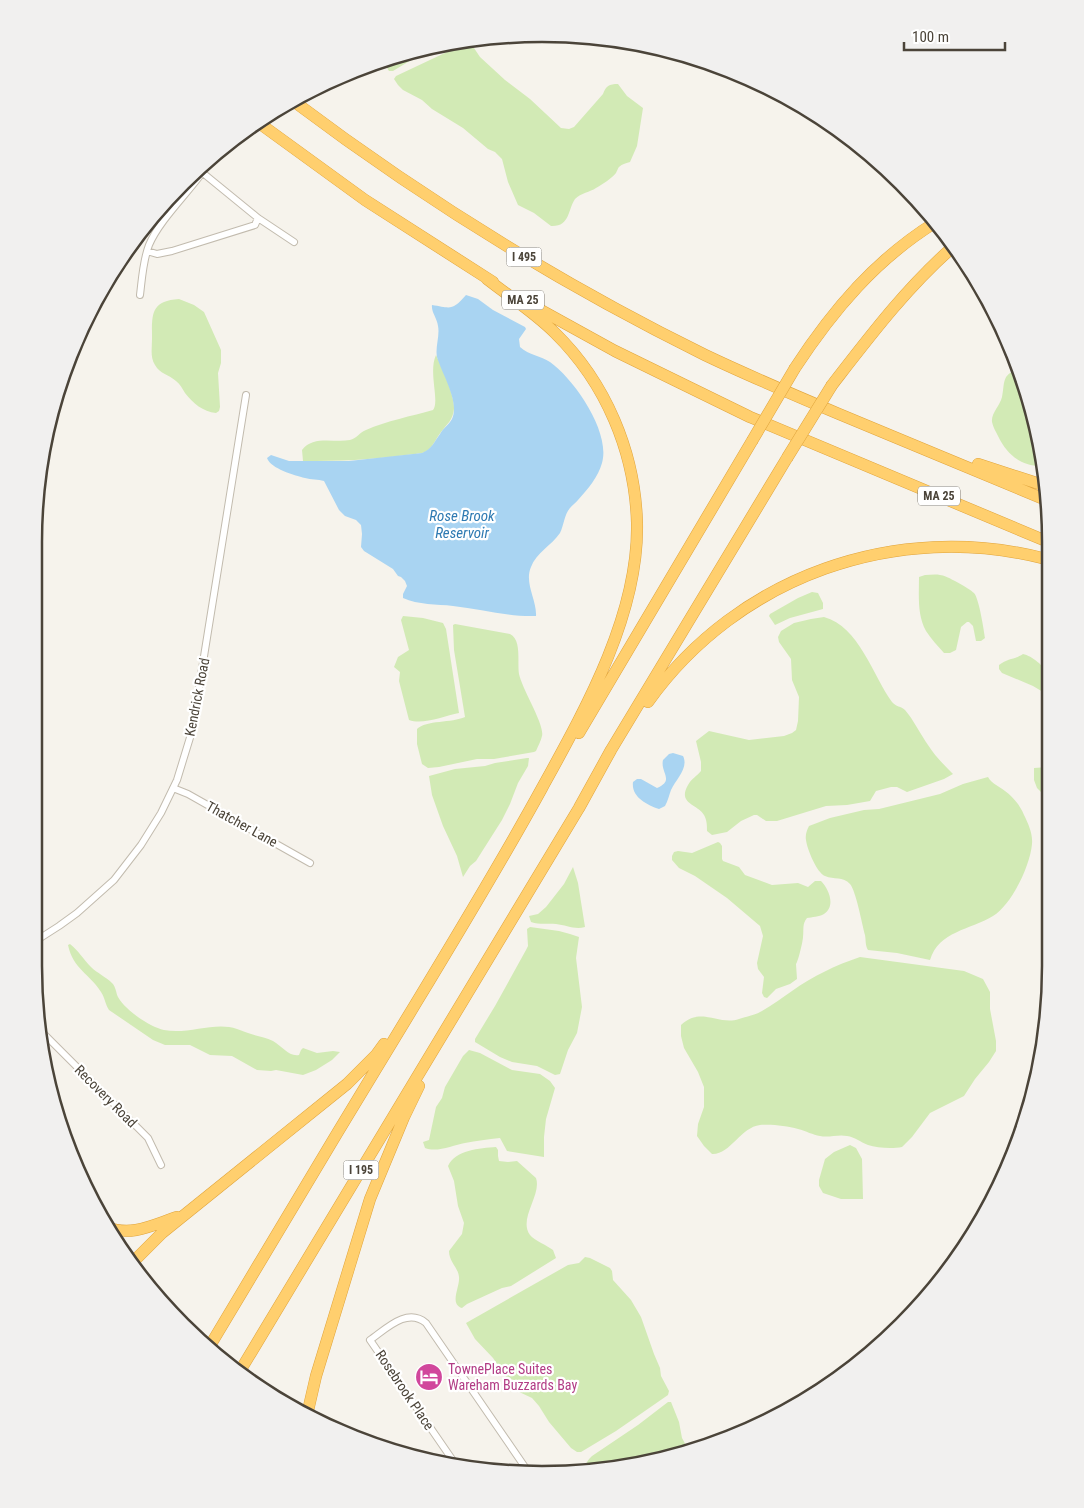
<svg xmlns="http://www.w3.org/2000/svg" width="1084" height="1508" font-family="'Roboto Condensed',sans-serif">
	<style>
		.green { fill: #d2eab5 }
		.water { fill: #a9d4f2 }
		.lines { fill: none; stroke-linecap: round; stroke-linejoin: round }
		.minor-casing { stroke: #c2bbae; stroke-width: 8 }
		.motorway-casing { stroke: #e0a43c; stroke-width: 12 }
		.minor { stroke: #fff; stroke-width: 6 }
		.motorway { stroke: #ffcf6e; stroke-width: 11 }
		.motorway-bridge-casing { stroke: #e0a43c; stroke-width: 12; stroke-linecap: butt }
		.motorway-bridge { stroke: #ffcf6e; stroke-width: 11 }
		.labels { text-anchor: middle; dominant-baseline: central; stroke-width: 4.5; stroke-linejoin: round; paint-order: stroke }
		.shield { fill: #fff; stroke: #817c74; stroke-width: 1 }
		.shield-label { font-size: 12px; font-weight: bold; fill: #4b4439 }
		.street-label { font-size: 14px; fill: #4b4439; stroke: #fff }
		.hotel-label { font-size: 14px; fill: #b23c85; stroke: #fff; text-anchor: start }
		.water-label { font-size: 15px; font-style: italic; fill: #2e7ab2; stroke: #fff }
		.rim { fill: none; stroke: #4b4439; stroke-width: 2.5 }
	</style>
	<rect width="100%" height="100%" fill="#f6f3ec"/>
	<path class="green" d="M466 43 474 48 480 57 505 80 530 99 561 128 569 129 574 127 603 94C606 86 609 84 618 84L627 96 643 108 637 146 630 162C627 163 622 164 619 167 618 168 617 171 616 173 611 179 603 184 596 188 590 192 581 193 575 199 568 209 570 227 551 226L534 213 518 205 508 182 502 159 495 152 488 149 463 128 432 109 422 100 403 90 398 85 394 79 396 76Z
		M431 48 393 71H389L382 60Z
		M179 299 194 305 204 312 221 350V363L218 373 220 407 219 411 216 413C203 412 193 403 185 393 182 388 180 384 176 381 168 374 160 374 155 365 150 357 152 348 152 339 152 315 150 301 179 299Z
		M436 355C442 368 455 396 454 409 453 420 447 424 441 432 436 438 433 448 425 452 420 454 411 454 406 455 371 460 338 461 303 461L302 450C313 435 334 443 350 440 356 439 360 432 366 430 386 421 412 416 433 410 440 401 428 372 436 355Z
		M1018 370 1043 466C1022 467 1007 455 998 436 996 432 993 427 992 422 991 413 1000 406 1002 397 1005 384 1001 374 1018 370Z
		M925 575C930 575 935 574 940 575 946 575 970 589 974 593 979 598 984 631 985 638L981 641H976L973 626 969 622H967L961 627 956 650 950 653H944C938 646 931 639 926 631 917 615 919 595 919 577Z
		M812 592 818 593 823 603V609L790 618 775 625 769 616 770 614 798 598Z
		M403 616 423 618 443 623 446 629 459 713C444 716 423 725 409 720L399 681 400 672 394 667 398 657 409 650 401 620Z
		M824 617C859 626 873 676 892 702 896 707 901 706 905 710 913 719 921 735 928 745 935 756 944 765 953 774L944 779 907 792 897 787H891L876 791 870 801 847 805 826 806 777 821H766L757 815H754L741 821 727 832 712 835 707 831C707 826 707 820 704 815 698 804 677 804 688 785 691 779 697 776 701 771V762L696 741 709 731 749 740 784 736 792 733 796 730 798 721 799 697 792 680 791 659 779 642 778 637 781 631 794 623 811 619Z
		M455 624 510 634C522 640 517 662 519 674 522 689 545 725 542 736 541 741 538 746 536 751L534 752 494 759H477L439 767 428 768 422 764 417 744V729C426 720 452 723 465 717L454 650 453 625Z
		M1023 654C1032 656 1045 666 1047 675 1048 680 1047 687 1047 692H1043L1033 686 1002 673 999 669V665C1008 658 1014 660 1023 654Z
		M527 758H529L528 766 518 783 510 804 502 820 476 861 470 866 463 877 457 856 443 826 432 795 429 776 455 769 485 766 495 763Z
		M1048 767V807L1045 796 1037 788 1034 780V768Z
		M988 777C992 784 999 786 1005 791 1013 797 1020 805 1024 815 1028 823 1033 834 1032 844 1030 866 1012 904 993 916 970 930 939 931 930 960L897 953 868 950C865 945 866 940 865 935 862 924 856 891 850 884 843 876 834 880 825 876 817 873 807 849 806 840 805 835 807 830 809 826L830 818 864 810 879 809 940 794 963 784Z
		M718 842 720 843 722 846V859L723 861 739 867 745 875 772 885 798 883 808 887 815 881H821C829 889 836 906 824 914 819 917 812 917 807 918 802 924 804 929 803 937 803 941 798 962 796 964L797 979 790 984 776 989 767 998 764 997 762 993 764 977 758 969 757 963 763 936 760 926 727 898 695 876 679 868 672 860V856L674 852 678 851 692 853Z
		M573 867 578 883 585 927C575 930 566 925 556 924 548 923 540 925 531 922L529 916 538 914 546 907 564 884Z
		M530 927 559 931 570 934 579 937 576 958 582 1007 577 1033 568 1050 560 1074 555 1075 537 1066 512 1062 500 1057 475 1042V1039L495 1006 526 950 528 946 527 929Z
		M70 944C79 951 83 959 91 967 97 973 106 977 112 983 116 987 116 993 118 997 126 1011 150 1027 164 1030 188 1035 215 1021 237 1029 241 1030 244 1032 248 1033 256 1036 265 1037 273 1041 282 1046 289 1057 299 1055L301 1050 303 1048 317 1053 333 1051 340 1052 332 1060 316 1070 303 1075 276 1070 271 1071 257 1070 232 1056 210 1055 190 1045H165L153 1040 109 1010C105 1004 105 998 101 992 90 974 73 969 68 945Z
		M860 957 964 971 983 979 990 992V1009L996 1041V1051L989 1062 975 1079 964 1096 930 1113 912 1137 902 1147C892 1149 877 1148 868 1145 860 1142 855 1137 847 1136 838 1134 829 1138 820 1136 813 1135 806 1131 798 1129 787 1126 772 1124 760 1125 741 1127 730 1155 712 1154L704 1146 697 1136 698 1124 704 1107V1087L698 1072 684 1048 681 1036V1025C701 1006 719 1026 739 1019 745 1017 755 1015 760 1012 771 1006 782 998 792 991 813 976 836 965 860 957Z
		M469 1050 480 1053 512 1070 540 1074 550 1081 555 1088 546 1119 544 1137V1157L507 1151 500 1138C488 1139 476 1141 465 1143 453 1145 437 1153 425 1148L423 1142 429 1140 436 1107 442 1098 445 1087 463 1056Z
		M850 1145 856 1148 862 1159 863 1199H841L823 1193 819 1186V1180L825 1159 834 1152Z
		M496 1147 498 1150V1156L499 1161 508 1162 517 1161 536 1178C542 1195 518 1219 530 1235 534 1240 548 1246 553 1250L556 1258 511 1286 502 1288 467 1304 462 1308C449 1304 460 1287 459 1277 458 1267 449 1262 449 1251L462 1234 464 1223 458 1206 454 1181 448 1166C455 1150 480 1148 496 1147Z
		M585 1257 590 1258 610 1268 612 1271 613 1280 631 1300 641 1317 654 1354 660 1368 661 1376 669 1391 668 1395 616 1431 581 1452H577L571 1448 549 1422 539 1406 532 1398 515 1390 493 1358 475 1339 466 1323 568 1265 579 1263Z
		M668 1402H671L679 1422 682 1438 688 1449 608 1470H587C585 1463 587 1461 592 1456L638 1425Z"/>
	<path class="water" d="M466 295 478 299 493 310 525 327 526 329 519 339 520 347C529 355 541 356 550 362 574 379 611 432 602 463 598 477 588 489 578 500 576 503 572 505 570 508 564 515 564 525 560 533 552 545 536 553 531 567 524 583 537 600 536 616 508 617 481 609 453 606 437 604 418 605 403 598V594L407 586 405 581 401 577 398 576 393 569 364 551 361 547 362 534 361 525 356 520 345 516 339 510 324 481C318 479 311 480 305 478 294 475 271 469 267 458L271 455 289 461H349L422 453C432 449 434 442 440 434 443 428 449 425 452 419 460 402 442 374 437 357 435 347 440 336 438 326 437 318 431 312 432 305 451 308 452 311 466 295Z
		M673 753 683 756C689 768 676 779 671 790 669 795 668 801 665 806L659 809C647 805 631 797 633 782L637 779H641L657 788C675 780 660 773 663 760L669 754Z"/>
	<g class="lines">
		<g class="minor-casing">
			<path id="minor" d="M198 169 258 218 294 242
				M147 251 157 254 172 251 255 225 258 218
				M140 295C142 279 143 260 149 245 159 221 187 194 202 173
				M173 788 188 794 310 863
				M34 942 59 926 77 913 114 880 141 845 161 813 177 780 192 731 246 395
				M43 1033 148 1138 161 1165
				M456 1465 370 1340C386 1329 407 1307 426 1323L527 1470"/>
		</g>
		<g class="motorway-casing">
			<path id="motorway" d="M292 100C422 198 559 283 705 355 749 376 794 395 839 414 908 443 977 471 1046 500
				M259 123 365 200 493 282
				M528 303 615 351 750 417 1046 541
				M795 368C833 310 876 259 936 222
				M832 385C870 336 907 287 954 246
				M978 464 1046 486
				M648 702C738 576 897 520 1046 559
				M579 733 752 441
				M107 1227C131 1237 153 1225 177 1217
				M132 1263 162 1233 347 1084 376 1055 384 1044
				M208 1349C277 1233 346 1118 416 1003 459 932 502 861 542 788 585 710 639 615 637 523 635 452 606 383 555 333 535 313 510 297 487 279
				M240 1371 579 808 611 750 787 458
				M307 1415 316 1376 370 1199 404 1117 419 1086"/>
		</g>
		<use href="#minor" class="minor"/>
		<use href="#motorway" class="motorway"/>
		<g class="motorway-bridge-casing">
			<path id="motorway-bridge" d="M752 441 795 368
				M787 458 832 385"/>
		</g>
		<use href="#motorway-bridge" class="motorway-bridge"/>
	</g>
	<defs>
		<g id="hotel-disc" transform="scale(1.4375)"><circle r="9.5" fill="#d1479c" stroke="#fff"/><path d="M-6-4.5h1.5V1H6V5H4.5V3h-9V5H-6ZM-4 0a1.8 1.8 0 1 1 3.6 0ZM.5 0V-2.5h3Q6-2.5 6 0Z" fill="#fff"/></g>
	</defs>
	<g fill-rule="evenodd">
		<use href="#hotel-disc" x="429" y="1377"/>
	</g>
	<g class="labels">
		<g class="shield">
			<rect x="506.5" y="247.5" width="35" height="19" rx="4"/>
			<rect x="502" y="290.5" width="42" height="19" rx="4"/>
			<rect x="918" y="486.5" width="42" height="19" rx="4"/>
			<rect x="343.5" y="1160.5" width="35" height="19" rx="4"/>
		</g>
		<g class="shield-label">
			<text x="524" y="257">I 495</text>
			<text x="523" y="300">MA 25</text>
			<text x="939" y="496">MA 25</text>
			<text x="361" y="1170">I 195</text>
		</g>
		<g class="street-label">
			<text transform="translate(197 697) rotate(-79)">Kendrick Road</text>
			<text transform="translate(242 824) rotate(29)">Thatcher Lane</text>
			<text transform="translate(106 1096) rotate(45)">Recovery Road</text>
			<text transform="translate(405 1390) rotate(56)">Rosebrook Place</text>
		</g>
		<g class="hotel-label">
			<text x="448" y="1369">TownePlace Suites<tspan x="448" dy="16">Wareham Buzzards Bay</tspan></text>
		</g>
		<g class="water-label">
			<text x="462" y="516">Rose Brook<tspan x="462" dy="17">Reservoir</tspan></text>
		</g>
	</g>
	<path d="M0 0H1084V1508H0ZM542 42H542A500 500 0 0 1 1042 542V966A500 500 0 0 1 542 1466H542A500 500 0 0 1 42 966V542A500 500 0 0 1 542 42Z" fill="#f1f0ef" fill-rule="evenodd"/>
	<path class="rim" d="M542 42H542A500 500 0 0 1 1042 542V966A500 500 0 0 1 542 1466H542A500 500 0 0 1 42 966V542A500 500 0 0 1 542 42Z"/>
	<path d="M904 42v8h101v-8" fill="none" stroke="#4b4439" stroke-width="2.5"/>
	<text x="912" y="42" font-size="15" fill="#4b4439" stroke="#ffffff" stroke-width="4" paint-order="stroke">100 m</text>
</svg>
